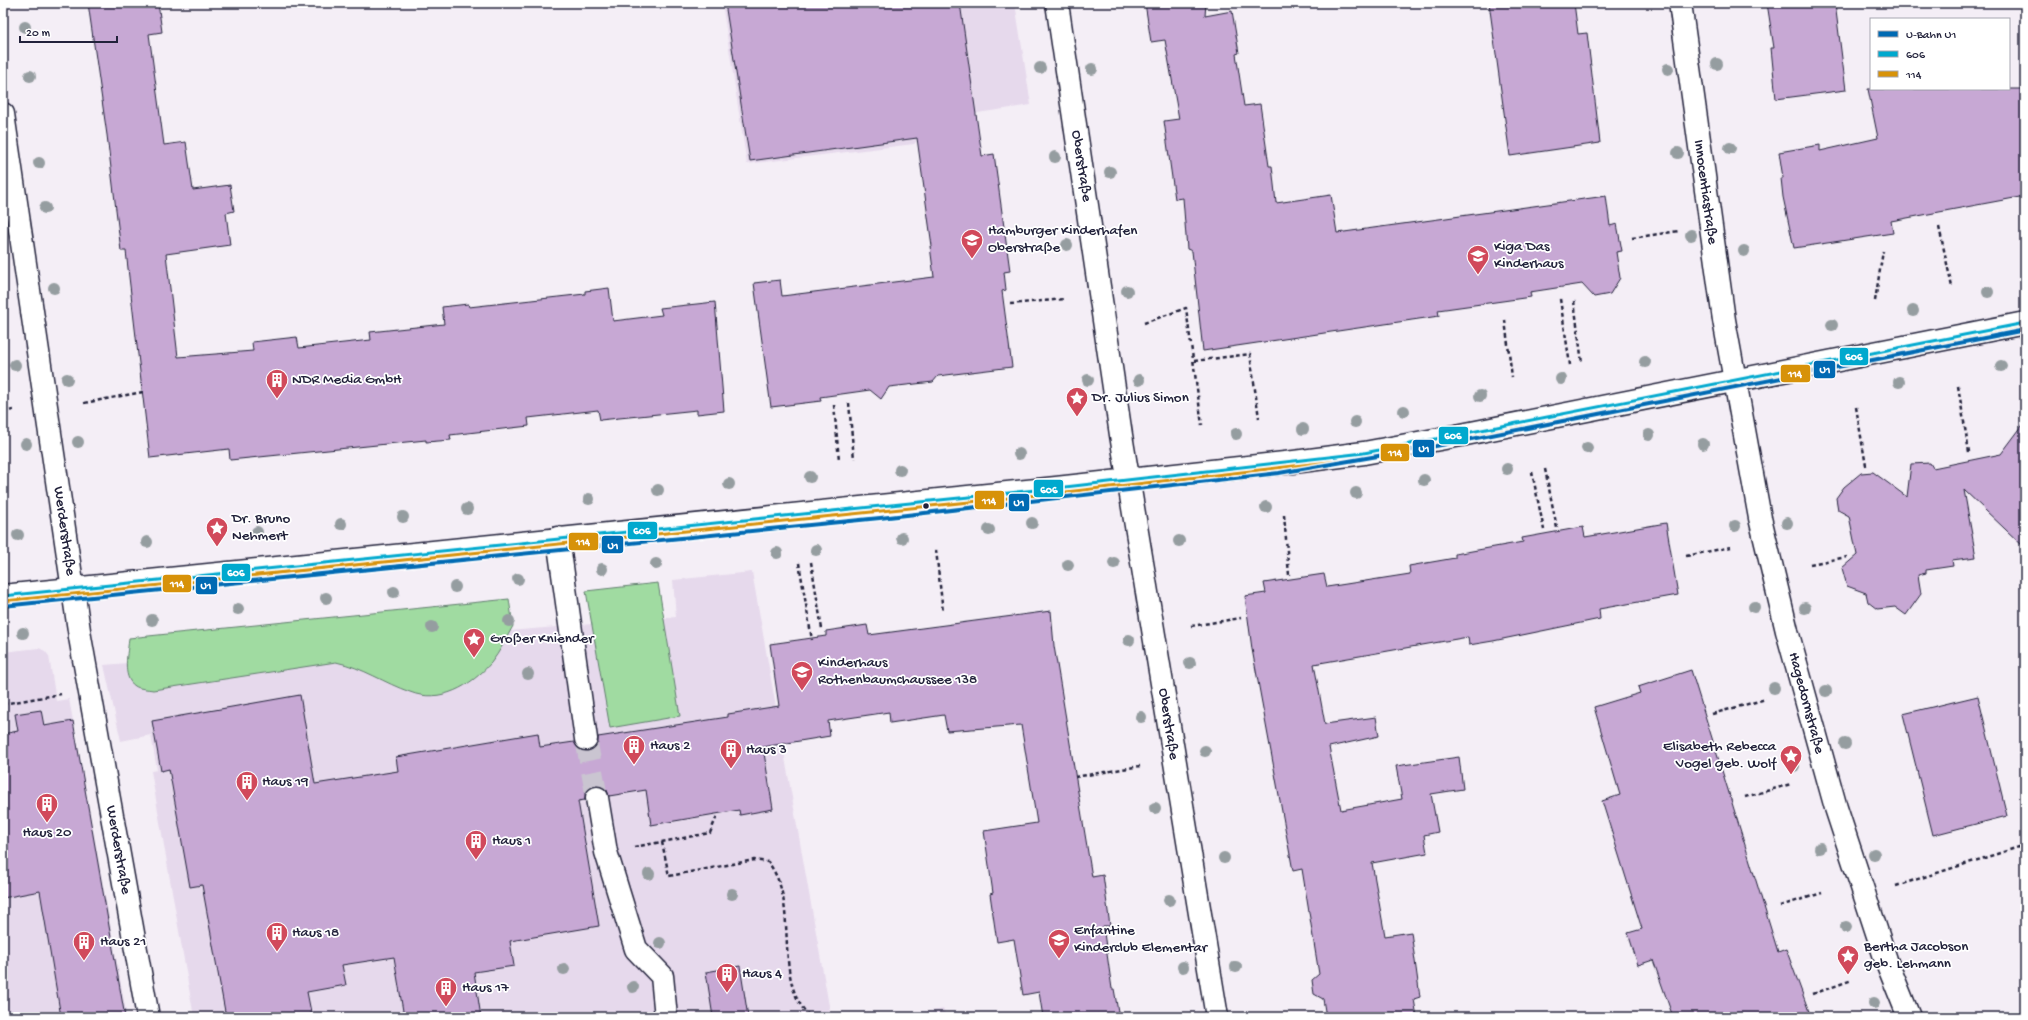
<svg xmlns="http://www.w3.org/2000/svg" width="2028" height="1020" font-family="'Gochi Hand',sans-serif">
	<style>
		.built { fill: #e6d9ec }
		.green { fill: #a0dba1; stroke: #617e6e }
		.building { fill: #c7a8d4; stroke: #22223b }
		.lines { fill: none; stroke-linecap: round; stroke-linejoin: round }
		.minor-tunnel { stroke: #cac5d1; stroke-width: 22; stroke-dasharray: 22 11; stroke-linecap: butt }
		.minor-casing { stroke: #22223b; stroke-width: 25 }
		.major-casing { stroke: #22223b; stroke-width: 25 }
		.path { stroke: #22223b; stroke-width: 2.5; stroke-dasharray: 4 3; stroke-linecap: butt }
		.minor { stroke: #fff; stroke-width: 22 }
		.major { stroke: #fff; stroke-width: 22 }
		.bus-1-casing { stroke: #fff; stroke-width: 6 }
		.bus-2-casing { stroke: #fff; stroke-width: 6 }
		.bus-1 { stroke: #00a9ce; stroke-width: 3 }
		.bus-2 { stroke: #d79209; stroke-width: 3 }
		.metro-1-casing { stroke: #fff; stroke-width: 7 }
		.metro-1 { stroke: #006ab3; stroke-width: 4 }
		.tree { fill: #959da0 }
		.bus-dot { fill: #22223b; stroke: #fff; stroke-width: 1.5 }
		.labels { text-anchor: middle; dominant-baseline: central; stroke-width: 3.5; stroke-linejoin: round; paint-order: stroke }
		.street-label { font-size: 15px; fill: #22223b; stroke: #fff }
		.poi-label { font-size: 15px; fill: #22223b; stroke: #fff; text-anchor: start }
		.line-badge { stroke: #fff; stroke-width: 1.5 }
		.badge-label { font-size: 11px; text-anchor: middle; font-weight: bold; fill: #fff }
	</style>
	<rect width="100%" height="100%" fill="#f4eef6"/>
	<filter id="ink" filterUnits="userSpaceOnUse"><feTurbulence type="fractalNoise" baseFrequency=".025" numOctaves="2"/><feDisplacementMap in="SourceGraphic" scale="8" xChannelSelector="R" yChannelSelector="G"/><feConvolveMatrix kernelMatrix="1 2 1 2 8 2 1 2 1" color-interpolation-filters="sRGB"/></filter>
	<g filter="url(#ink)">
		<path class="built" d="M722 3H1015L1031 105 943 118 914 144 747 164Z
			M752 572 831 1017H194L151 771 157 770 151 735 121 741 104 665 676 617 673 580Z
			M39 648 45 651 49 656 56 701 69 699 127 1017H3V652Z
			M944 1009 945 1017H893Z"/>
		<path class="green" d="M658 583 680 716 610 728 586 591Z
			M509 599 513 626C506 638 500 652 491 663 471 686 440 704 410 692 384 683 364 668 336 662L153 690C148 689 139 689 135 686 121 677 128 652 129 638Z"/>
		<path class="building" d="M88 3H158L162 32 149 34 164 145 186 142 193 190 230 185 234 211 226 213 230 245 166 254 178 357 253 351 252 342 297 337 299 348 371 340 370 332 444 324 442 307 468 304 469 307 585 294V291L609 288 613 321 662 315 660 308 715 302 724 411 697 414V410L600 420 598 410 528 418 529 426 450 435 451 440 426 442V440L230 460 229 449 150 458 126 251H121L107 135Z
			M725 3H960L982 156 994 154 1010 271 1004 272 1006 290 1002 291 1012 367 938 376 933 382 889 387 881 399 870 390 820 397 821 401 771 407 754 283 780 280 782 296 934 277 930 246H932L917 138 750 161Z
			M1145 3H1206L1205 16 1232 11 1239 53 1236 54 1244 106 1260 104 1269 166H1272L1276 203 1331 195 1337 233 1606 196 1610 226 1617 224 1622 251 1616 252 1620 278 1610 294 1594 297 1582 284 1530 292 1531 297 1438 310 1439 316 1203 351 1192 251 1187 249 1183 198 1175 199 1164 121 1179 119 1165 40 1151 42Z
			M1489 3H1574L1578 34 1587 33 1600 143 1510 156Z
			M1767 3H1835L1846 90 1776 99 1771 48H1774Z
			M1868 89H2025V196L1891 221 1893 233 1794 248 1783 197 1781 178H1783L1779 152 1820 145V151L1878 138Z
			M2025 422V548L1964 490 1976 557 1952 560 1953 566 1926 570V573L1918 575 1921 594 1906 615 1895 607 1877 609 1868 602 1866 593 1847 586 1842 568 1857 555 1849 516 1838 510 1836 498 1844 487 1861 473 1873 472 1907 497 1911 464 1930 463 1933 468 2001 454Z
			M1666 523 1678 595 1599 609 1600 619 1493 641 1469 645 1468 637 1314 664 1325 724 1376 717 1379 736 1329 747 1341 810 1402 799 1396 766 1459 757 1463 789 1431 794 1438 832 1424 835 1427 853 1372 863 1385 936 1411 932 1420 997 1414 999 1417 1017H1326L1323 999 1314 994 1312 980 1319 974 1302 869 1293 871 1252 649 1245 596 1266 593 1264 583 1324 574 1327 587 1410 574 1409 566 1455 558V554L1523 542 1522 538 1583 527 1585 537Z
			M1051 611 1054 646 1092 877 1103 875 1110 926H1103L1112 989H1114L1119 1017H1043L1039 992 1023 995 1014 939 997 942 990 894 993 893 984 831 1037 823 1021 725 947 731 944 715 890 723 889 712 828 721 830 736 763 747 773 809 740 815 739 810 651 825 646 790 609 796 607 790 602 786H595L589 788 585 793V800L578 801 599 926 510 941 514 966 474 972 481 1017H404L394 957 342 965 346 985 307 992 312 1017H226L202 885 190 887 169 769 161 771 152 721 300 695 315 784 398 771 396 757 538 733 540 747 574 742 581 750 587 751 594 749 598 743V737L728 717V714L779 706 770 644 826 636V631L867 625 869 635Z
			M1691 670 1778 952 1786 949 1811 1017H1673L1653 960 1638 965 1628 933 1642 929 1602 801 1620 795 1594 707 1640 693 1638 687Z
			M1978 696 2007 816 1933 835 1903 714Z
			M41 710 44 726 73 721 125 1017H61L40 891 3 898V734L18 731 15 714Z
			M740 966 748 1017H713L706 972Z"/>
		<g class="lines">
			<path class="minor-tunnel" d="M586 739 597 798"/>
			<g class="minor-casing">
				<path id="minor" d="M1057 3 1121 435 1217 1017
					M1680 3 1724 320 1760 518 1787 631 1836 808 1886 960 1909 1017
					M3 114 80 637 148 1017
					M558 538 586 739
					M597 798 606 852 636 949 662 976 666 1017"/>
			</g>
			<g class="major-casing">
				<path id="major" d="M3 596 1056 488 1294 462 1364 453 1461 435 2025 323"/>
			</g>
			<path class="path" d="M1939 227 1952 287
				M1632 238 1679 231
				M1560 299 1570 365
				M1574 301 1582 363
				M1875 301 1883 251
				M1010 304 1065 299
				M1505 320 1512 377
				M1144 323 1186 308 1202 425
				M1194 361 1250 354 1259 418
				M1958 386 1969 452
				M84 403 143 392
				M849 403 854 459
				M834 405 839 460
				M1856 407 1866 466
				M3 412 13 410
				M1545 469 1557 528
				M1532 472 1544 530
				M1284 515 1289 575
				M936 550 943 612
				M1686 556 1731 547
				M811 562 822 629
				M799 563 812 640
				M1810 564 1847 557
				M1191 626 1241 618
				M3 704 61 694
				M1712 714 1766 699
				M1075 777 1140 766
				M1745 797 1791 784
				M662 842 669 876 754 860 768 862C802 906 770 976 810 1017
				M634 847 710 833 717 816
				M1896 886 2025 845
				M1780 906 1822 893
				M1813 994 1852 980"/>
			<use href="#minor" class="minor"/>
			<use href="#major" class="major"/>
			<g class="bus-1-casing">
				<path id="bus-1" d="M3 596 1056 488 1364 453 2025 323"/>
			</g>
			<g class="bus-2-casing">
				<path id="bus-2" d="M4 601 1057 493 1365 458 2025 328"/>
			</g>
			<use href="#bus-1" class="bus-1"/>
			<use href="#bus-2" class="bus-2"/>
			<g class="metro-1-casing">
				<path id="metro-1" d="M3 606 880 518 1279 473 1436 446 2025 330"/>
			</g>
			<use href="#metro-1" class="metro-1"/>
		</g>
		<g class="tree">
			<circle cx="25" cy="27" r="6"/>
			<circle cx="1717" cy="64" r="6"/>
			<circle cx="1040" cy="68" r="6"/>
			<circle cx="1092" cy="69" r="6"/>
			<circle cx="1668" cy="69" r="6"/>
			<circle cx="30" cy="76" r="6"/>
			<circle cx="1730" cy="148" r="6"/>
			<circle cx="1678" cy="153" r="6"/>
			<circle cx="1055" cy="157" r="6"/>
			<circle cx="39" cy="163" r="6"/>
			<circle cx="1110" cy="172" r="6"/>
			<circle cx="45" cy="208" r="6"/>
			<circle cx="1691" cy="235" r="6"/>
			<circle cx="1067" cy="245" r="6"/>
			<circle cx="1744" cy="251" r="6"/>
			<circle cx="54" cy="288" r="6"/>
			<circle cx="1127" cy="291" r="6"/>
			<circle cx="1988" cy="292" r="6"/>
			<circle cx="1913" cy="311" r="6"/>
			<circle cx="1832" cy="325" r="6"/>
			<circle cx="1645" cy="362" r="6"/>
			<circle cx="15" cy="365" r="6"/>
			<circle cx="2001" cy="366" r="6"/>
			<circle cx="67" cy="379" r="6"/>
			<circle cx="1561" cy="379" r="6"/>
			<circle cx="1088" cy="380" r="6"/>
			<circle cx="1139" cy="380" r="6"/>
			<circle cx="1899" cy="382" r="6"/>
			<circle cx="1480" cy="396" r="6"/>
			<circle cx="1404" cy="411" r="6"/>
			<circle cx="1355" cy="422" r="6"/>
			<circle cx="1303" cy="429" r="6"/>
			<circle cx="1236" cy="434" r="6"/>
			<circle cx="1649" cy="435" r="6"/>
			<circle cx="78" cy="442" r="6"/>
			<circle cx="26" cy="444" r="6"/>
			<circle cx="1703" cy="444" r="6"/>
			<circle cx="1587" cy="448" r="6"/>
			<circle cx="1019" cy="454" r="6"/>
			<circle cx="1507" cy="469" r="6"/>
			<circle cx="900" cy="470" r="6"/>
			<circle cx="810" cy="477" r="6"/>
			<circle cx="1424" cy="480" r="6"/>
			<circle cx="729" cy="484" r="6"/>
			<circle cx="658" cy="490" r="6"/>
			<circle cx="1356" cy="493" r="6"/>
			<circle cx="589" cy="499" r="6"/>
			<circle cx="1266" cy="507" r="6"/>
			<circle cx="467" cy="509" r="6"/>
			<circle cx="403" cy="517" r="6"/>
			<circle cx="1032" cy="523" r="6"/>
			<circle cx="1787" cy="523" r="6"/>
			<circle cx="341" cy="524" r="6"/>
			<circle cx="1735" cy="526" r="6"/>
			<circle cx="989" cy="530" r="6"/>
			<circle cx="257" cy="532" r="6"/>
			<circle cx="18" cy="535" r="6"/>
			<circle cx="902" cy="538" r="6"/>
			<circle cx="1179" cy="541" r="6"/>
			<circle cx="147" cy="542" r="6"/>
			<circle cx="816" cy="550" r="6"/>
			<circle cx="777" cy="553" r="6"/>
			<circle cx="1114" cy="563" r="6"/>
			<circle cx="656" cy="564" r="6"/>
			<circle cx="1068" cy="565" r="6"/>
			<circle cx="602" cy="569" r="6"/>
			<circle cx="518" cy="579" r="6"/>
			<circle cx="455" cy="587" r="6"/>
			<circle cx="394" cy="592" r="6"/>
			<circle cx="326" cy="598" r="6"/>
			<circle cx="1754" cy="607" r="6"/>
			<circle cx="1805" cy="608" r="6"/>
			<circle cx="238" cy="609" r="6"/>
			<circle cx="152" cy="620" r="6"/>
			<circle cx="509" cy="621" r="6"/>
			<circle cx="432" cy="627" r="6"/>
			<circle cx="23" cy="633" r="6"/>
			<circle cx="1129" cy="640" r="6"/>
			<circle cx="1190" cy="663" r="6"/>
			<circle cx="528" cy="674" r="6"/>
			<circle cx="1774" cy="688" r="6"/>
			<circle cx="1826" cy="691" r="6"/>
			<circle cx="1141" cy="717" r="6"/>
			<circle cx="1845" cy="744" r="6"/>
			<circle cx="1205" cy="751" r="6"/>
			<circle cx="1794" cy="766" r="6"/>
			<circle cx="1155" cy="808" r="6"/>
			<circle cx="1820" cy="848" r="6"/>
			<circle cx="1874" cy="854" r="6"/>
			<circle cx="1224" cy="858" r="6"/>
			<circle cx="649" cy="874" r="6"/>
			<circle cx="732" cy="894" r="6"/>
			<circle cx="1169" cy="900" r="6"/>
			<circle cx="1846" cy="927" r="6"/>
			<circle cx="660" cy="943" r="6"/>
			<circle cx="1183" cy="967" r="6"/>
			<circle cx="1236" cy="967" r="6"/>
			<circle cx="564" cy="969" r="6"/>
			<circle cx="633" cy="987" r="6"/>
			<circle cx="1874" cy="1003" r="6"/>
		</g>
	</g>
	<defs>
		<g id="school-pin" transform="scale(1.15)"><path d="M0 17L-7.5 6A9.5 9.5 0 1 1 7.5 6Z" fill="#d1495b" stroke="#fff"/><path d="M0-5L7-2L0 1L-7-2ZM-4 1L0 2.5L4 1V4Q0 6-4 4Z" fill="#fff"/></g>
		<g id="building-pin" transform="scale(1.15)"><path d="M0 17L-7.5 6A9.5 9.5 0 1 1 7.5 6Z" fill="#d1495b" stroke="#fff"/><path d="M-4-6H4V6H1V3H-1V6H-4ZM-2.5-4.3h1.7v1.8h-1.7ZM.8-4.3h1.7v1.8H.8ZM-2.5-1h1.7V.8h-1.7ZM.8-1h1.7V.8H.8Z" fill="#fff"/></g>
		<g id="sight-pin" transform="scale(1.15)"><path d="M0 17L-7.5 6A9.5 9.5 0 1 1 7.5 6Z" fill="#d1495b" stroke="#fff"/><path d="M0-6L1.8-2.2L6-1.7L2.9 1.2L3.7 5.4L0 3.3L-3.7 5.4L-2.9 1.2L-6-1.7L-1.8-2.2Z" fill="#fff"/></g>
	</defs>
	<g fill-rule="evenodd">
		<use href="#school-pin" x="972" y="240"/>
		<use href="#school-pin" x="1478" y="256"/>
		<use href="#building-pin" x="277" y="380"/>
		<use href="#sight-pin" x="1077" y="398"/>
		<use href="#sight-pin" x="217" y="528"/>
		<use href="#sight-pin" x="474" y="639"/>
		<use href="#school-pin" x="802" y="672"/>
		<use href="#building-pin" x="634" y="746"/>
		<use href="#building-pin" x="731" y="750"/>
		<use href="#sight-pin" x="1791" y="756"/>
		<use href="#building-pin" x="247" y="782"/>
		<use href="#building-pin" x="47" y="804"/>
		<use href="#building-pin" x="476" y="841"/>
		<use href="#building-pin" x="277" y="933"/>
		<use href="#school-pin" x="1059" y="940"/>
		<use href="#building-pin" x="84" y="942"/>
		<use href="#sight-pin" x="1848" y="956"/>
		<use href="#building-pin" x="727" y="974"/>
		<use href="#building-pin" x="446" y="988"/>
	</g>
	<circle class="bus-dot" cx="926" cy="506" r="3.5"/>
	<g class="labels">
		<g class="street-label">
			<text transform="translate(1081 166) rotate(81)">Oberstraße</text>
			<text transform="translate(1705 192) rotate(82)">Innocentiastraße</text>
			<text transform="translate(64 531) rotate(82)">Werderstraße</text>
			<text transform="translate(1806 703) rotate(75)">Hagedornstraße</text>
			<text transform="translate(1168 724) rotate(81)">Oberstraße</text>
			<text transform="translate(118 850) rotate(80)">Werderstraße</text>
		</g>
		<g class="poi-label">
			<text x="988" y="231">Hamburger Kinderhafen<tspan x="988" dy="17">Oberstraße</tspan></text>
			<text x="1494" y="247">Kiga Das<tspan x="1494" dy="17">Kinderhaus</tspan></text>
			<text x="292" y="380">NDR Media GmbH</text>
			<text x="1092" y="398">Dr. Julius Simon</text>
			<text x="232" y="519">Dr. Bruno<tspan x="232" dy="17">Nehmert</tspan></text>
			<text x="490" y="639">Großer Kniender</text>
			<text x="818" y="663">Kinderhaus<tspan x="818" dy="17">Rothenbaumchaussee 138</tspan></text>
			<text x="650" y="746">Haus 2</text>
			<text x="1776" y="747" text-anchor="end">Elisabeth Rebecca<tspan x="1776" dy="17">Vogel geb. Wolf</tspan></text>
			<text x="746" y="750">Haus 3</text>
			<text x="262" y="782">Haus 19</text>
			<text x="47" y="833" text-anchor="middle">Haus 20</text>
			<text x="492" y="841">Haus 1</text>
			<text x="1074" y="931">Enfantine<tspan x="1074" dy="17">Kinderclub Elementar</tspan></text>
			<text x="292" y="933">Haus 18</text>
			<text x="100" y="942">Haus 21</text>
			<text x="1864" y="947">Bertha Jacobson<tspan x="1864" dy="17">geb. Lehmann</tspan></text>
			<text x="742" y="974">Haus 4</text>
			<text x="462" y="988">Haus 17</text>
		</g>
	</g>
	<g class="line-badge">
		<rect x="1839" y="347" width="30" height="19" rx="4" fill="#00a9ce"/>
		<rect x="1813" y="360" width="23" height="19" rx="4" fill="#006ab3"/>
		<rect x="1780" y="364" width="31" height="19" rx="4" fill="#d79209"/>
		<rect x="1438" y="426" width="31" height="19" rx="4" fill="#00a9ce"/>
		<rect x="1412" y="439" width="23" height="19" rx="4" fill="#006ab3"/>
		<rect x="1380" y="443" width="30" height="19" rx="4" fill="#d79209"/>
		<rect x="1033" y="479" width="31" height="19" rx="4" fill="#00a9ce"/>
		<rect x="974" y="490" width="31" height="20" rx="4" fill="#d79209"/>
		<rect x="1008" y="493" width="22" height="19" rx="4" fill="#006ab3"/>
		<rect x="627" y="521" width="31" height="19" rx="4" fill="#00a9ce"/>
		<rect x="568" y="532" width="31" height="19" rx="4" fill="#d79209"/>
		<rect x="601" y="535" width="23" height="19" rx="4" fill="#006ab3"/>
		<rect x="221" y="563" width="30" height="19" rx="4" fill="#00a9ce"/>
		<rect x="162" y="574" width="30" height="19" rx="4" fill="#d79209"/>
		<rect x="195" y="576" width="23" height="19" rx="4" fill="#006ab3"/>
	</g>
	<g class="badge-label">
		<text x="1854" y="360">606</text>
		<text x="1825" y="373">U1</text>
		<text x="1795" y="377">114</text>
		<text x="1453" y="439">606</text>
		<text x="1424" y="452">U1</text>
		<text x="1395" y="456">114</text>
		<text x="1049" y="493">606</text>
		<text x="989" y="504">114</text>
		<text x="1019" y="506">U1</text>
		<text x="642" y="534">606</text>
		<text x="583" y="545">114</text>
		<text x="613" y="549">U1</text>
		<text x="236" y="576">606</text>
		<text x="177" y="587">114</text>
		<text x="206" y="589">U1</text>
	</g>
	<rect width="2028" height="1020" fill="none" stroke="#fff" stroke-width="16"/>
	<rect x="8" y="8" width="2012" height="1004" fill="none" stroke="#22223b" stroke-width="1.5" filter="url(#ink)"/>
	<rect x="1870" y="18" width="140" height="72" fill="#ffffff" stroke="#a7a7b1"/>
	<rect x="1878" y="31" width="20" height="6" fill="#006ab3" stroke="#a7a7b1"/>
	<text x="1906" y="38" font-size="12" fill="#22223b">U-Bahn U1</text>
	<rect x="1878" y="51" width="20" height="6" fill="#00a9ce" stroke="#a7a7b1"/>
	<text x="1906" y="58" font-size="12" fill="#22223b">606</text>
	<rect x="1878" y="71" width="20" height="6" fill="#d79209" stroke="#a7a7b1"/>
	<text x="1906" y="78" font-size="12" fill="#22223b">114</text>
	<path d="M20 36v6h97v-6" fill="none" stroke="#22223b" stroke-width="2"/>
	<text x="26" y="36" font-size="12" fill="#22223b" stroke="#ffffff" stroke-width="3" paint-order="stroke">20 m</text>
</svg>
